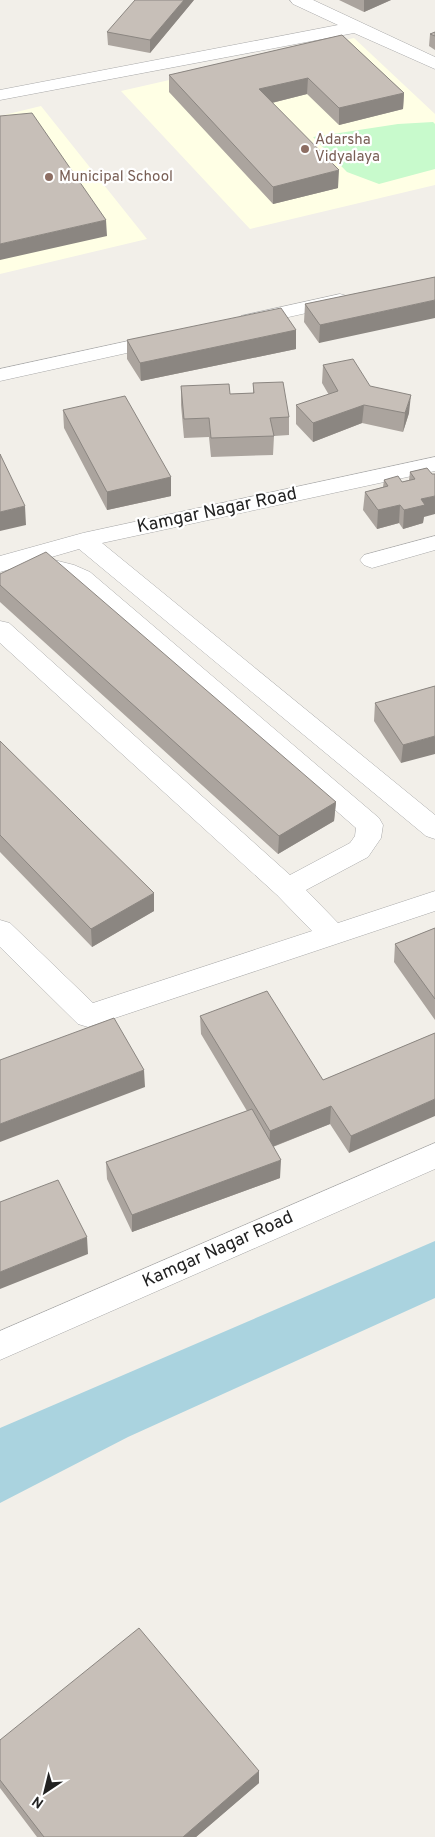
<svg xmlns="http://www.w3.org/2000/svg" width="435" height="1837" font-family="Overpass,sans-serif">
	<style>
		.education { fill: #ffffe5 }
		.park { fill: #c8facc }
		.water { fill: #aad3df }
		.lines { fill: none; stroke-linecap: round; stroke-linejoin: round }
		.minor-casing { stroke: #a9a9a9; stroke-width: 1 }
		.minor { fill: #fff; fill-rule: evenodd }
		.wall { fill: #aba49e }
		.shaded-wall { fill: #8b8681 }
		.building { fill: #c7bfb8; stroke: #8b8681 }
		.education-dot { fill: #8d6e63; stroke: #fff; stroke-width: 2 }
		.labels { text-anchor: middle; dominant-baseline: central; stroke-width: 4.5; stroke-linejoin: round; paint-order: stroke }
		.far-education-label { font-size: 15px; fill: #785e54; stroke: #fff; text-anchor: start }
		.street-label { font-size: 18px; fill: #222; stroke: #fff }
	</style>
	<rect width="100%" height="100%" fill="#f2efe9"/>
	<path class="education" d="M354 38 435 114V185L250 229 121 91Z
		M41 106 147 239 0 274V116Z"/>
	<path class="park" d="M433 122 435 124V169L379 184 347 172 313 137 398 124Z"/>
	<path class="water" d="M435 1241V1298L128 1437 0 1503V1428Z"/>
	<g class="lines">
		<g class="minor-casing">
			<path id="minor" d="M290 0H313L435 57V69L354 33 0 100V90L338 25 293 4Z
				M340 294 347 296 350 300 347 304 248 326 241 324 238 320 241 316Z
				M165 333 172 335 175 339 172 343 0 381V369Z
				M435 457V471L102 543 435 815V839L426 836 79 549 0 572V556L83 533Z
				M435 536V550L372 568 364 565 360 560 364 555Z
				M50 559 74 565 90 572 379 818 383 825 381 838 368 857 306 890 338 923 435 891V911L88 1027 78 1024 0 947V920L10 923 93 1003 312 931 277 895 0 643V621L9 623 290 875 350 843 355 836 356 828 74 582 52 575 0 598V581Z
				M435 1143V1169L0 1360V1331Z"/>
		</g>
		<use href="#minor" class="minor"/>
	</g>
	<path class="wall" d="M194 0 150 53 108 45 107 32Z
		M339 0H391L364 12Z
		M435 32V50L429 46 430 34Z
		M342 35 404 93 403 109 339 125 307 94 272 103 338 188 273 204 169 92V75Z
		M435 277 319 343 304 322 305 304Z
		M296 330V349L141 381 127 359V340Z
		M323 365 409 413 403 432 362 423 313 442 296 424V405L329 395 322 383Z
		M253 383 289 417V435L274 436 273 455 211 457 209 437 184 438 181 405V386L230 394 253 393Z
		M63 410 171 477V496L107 510 64 428Z
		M427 468 423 523 403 529 399 523 377 529 363 510 365 492 383 487 384 480 402 482 409 480 410 472Z
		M0 574 336 802 334 821 278 854 0 602Z
		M435 686 401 763 374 721 375 703Z
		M0 741 154 911 92 947 0 852Z
		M435 928V1020L394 962 395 944Z
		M200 1016 323 1080 435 1033 349 1153 330 1124 273 1147 280 1178 132 1232 107 1179 106 1162 247 1111 201 1034Z
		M0 1740 259 1783 196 1837H37L0 1788Z"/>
	<path class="shaded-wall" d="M184 0H194L150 53V40Z
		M364 0H391L364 12Z
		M308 78 307 94 259 106V89Z
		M404 93 403 109 339 125V108Z
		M339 170 338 188 273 204V187Z
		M106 220 107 236 0 260V244Z
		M435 300V318L319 343 320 325Z
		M296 330V349L141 381 140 363Z
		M411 395 409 413 403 432 405 413Z
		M364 405 362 423 313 442V423Z
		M171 477V496L107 510V492Z
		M435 496V514L424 517 423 523 403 529 404 510 421 499Z
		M400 505 399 523 377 529 378 510Z
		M25 506 26 525 0 531V512Z
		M435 736V754L401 763 403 745Z
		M336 802 334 821 278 854 279 836Z
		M154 893V911L92 947 91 929Z
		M144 1070 145 1087 0 1142V1124Z
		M435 1099V1116L349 1153 351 1136Z
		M331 1106 330 1124 269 1148 270 1131Z
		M281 1160 280 1178 132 1232V1215Z
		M87 1237 88 1254 0 1289V1272Z
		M259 1771V1783L196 1837H183Z"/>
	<path class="building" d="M135 0H184L150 40 107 32Z
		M435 32V36L430 34Z
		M342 35 404 93 339 108 308 78 259 89 339 170 273 187 169 75Z
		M32 113 106 220 0 244V116Z
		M435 277V300L320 325 305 304Z
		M281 308 296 330 140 363 127 340Z
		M353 359 370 386 411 395 405 413 364 405 313 423 296 405 338 391 323 365Z
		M283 382 289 417 270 418 274 436 211 438 209 418 184 419 181 386 229 384 230 394 254 393 253 383Z
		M125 396 171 477 107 492 63 410Z
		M0 454 25 506 0 512Z
		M427 468 432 474H435V496L421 499 425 505 404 510 400 505 378 510 365 492 388 486 384 480 398 476 402 482 415 479 410 472Z
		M46 552 336 802 279 836 0 585V574Z
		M435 686V736L403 745 375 703Z
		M0 741 154 893 91 929 0 835Z
		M435 928V999L395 944Z
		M267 991 323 1080 435 1033V1099L351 1136 331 1106 270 1131 200 1016Z
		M114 1018 144 1070 0 1124V1060Z
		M252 1109 281 1160 132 1215 106 1162Z
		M58 1180 87 1237 0 1272V1202Z
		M139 1628 259 1771 183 1837H44L0 1780V1740Z"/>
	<g class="education-dot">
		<circle cx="305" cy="149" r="5"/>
		<circle cx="49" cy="177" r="5"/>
	</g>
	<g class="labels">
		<g class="far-education-label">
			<text x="315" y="140">Adarsha<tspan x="315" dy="17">Vidyalaya</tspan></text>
			<text x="59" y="177">Municipal School</text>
		</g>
		<g class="street-label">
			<text transform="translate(217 511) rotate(-12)">Kamgar Nagar Road</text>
			<text transform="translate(218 1250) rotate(-24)">Kamgar Nagar Road</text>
		</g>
	</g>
	<g transform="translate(45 1792) rotate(215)" stroke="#ffffff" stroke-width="4" paint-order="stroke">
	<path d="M0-4L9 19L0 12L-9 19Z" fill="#222222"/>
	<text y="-8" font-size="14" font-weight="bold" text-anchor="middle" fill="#222222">N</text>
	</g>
</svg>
